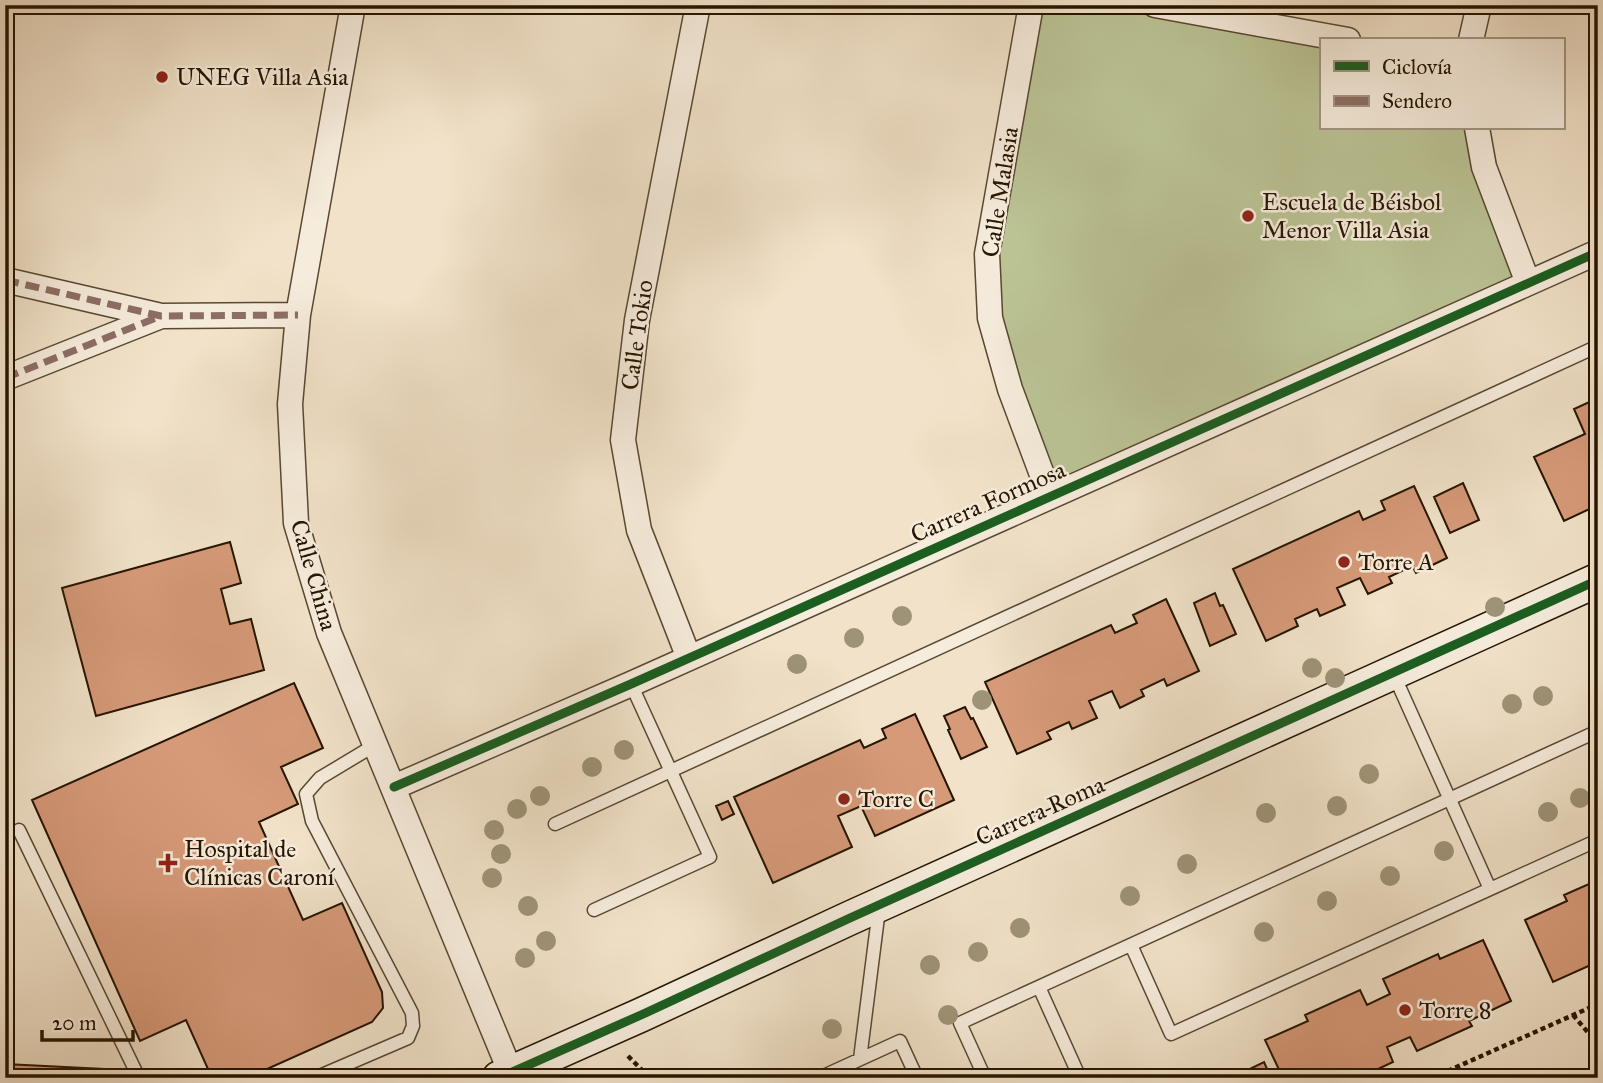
<svg xmlns="http://www.w3.org/2000/svg" width="1603" height="1083" font-family="'IM FELL Great Primer',serif">
	<style>
		.green { fill: #bbc395; stroke: #706c4a; stroke-width: 2 }
		.building { fill: #d69a79; stroke: #261500; stroke-width: 2 }
		.lines { fill: none; stroke-linecap: round; stroke-linejoin: round }
		.lane-casing { stroke: #594832; stroke-width: 15 }
		.street-casing { stroke: #594832; stroke-width: 27 }
		.secondary-casing { stroke: #261500; stroke-width: 36 }
		.path { stroke: #261500; stroke-width: 4.5; stroke-dasharray: 5 3.5; stroke-linecap: butt }
		.lane { stroke: #f6ecdc; stroke-width: 12 }
		.street { stroke: #f6ecdc; stroke-width: 24 }
		.secondary { stroke: #f6ecdc; stroke-width: 33 }
		.quiet { stroke: #8d6e63; stroke-width: 7; stroke-dasharray: 14 7; stroke-linecap: butt }
		.cycleway-casing { stroke: #f6ecdc; stroke-width: 13 }
		.cycleway { stroke: #1b5e20; stroke-width: 9 }
		.tree { fill: #9e9377 }
		.poi-dot { fill: #8f2418; stroke: #f6ecdc; stroke-width: 2.5 }
		.labels { text-anchor: middle; dominant-baseline: central; stroke-width: 5; stroke-linejoin: round; paint-order: stroke }
		.poi-label { font-size: 24px; fill: #261500; stroke: #f6ecdc; text-anchor: start }
		.street-label { font-size: 24px; fill: #261500; stroke: #f6ecdc }
	</style>
	<rect width="100%" height="100%" fill="#f1e2c9"/>
	<filter id="stains"><feTurbulence type="fractalNoise" baseFrequency=".00286" numOctaves="4"/><feColorMatrix values="0 0 0 0 .2 0 0 0 0 .09 0 0 0 0 .02 0 0 0 .5 -.17"/></filter>
	<radialGradient id="worn" r=".72"><stop offset=".6" stop-color="#630" stop-opacity="0"/><stop offset="1" stop-color="#630" stop-opacity=".3"/></radialGradient>
	<path class="green" d="M1038 5H1120L1321 42V128H1471L1521 281 1052 488 996 317 993 257Z"/>
	<path class="building" d="M1598 398V505L1564 521 1534 457 1585 434 1574 409Z
		M1463 483 1479 520 1450 533 1434 497Z
		M1414 486 1447 558 1416 573 1412 566 1389 577 1392 583 1368 594 1360 578 1337 588 1345 605 1320 616 1317 609 1295 619 1298 626 1266 641 1233 569 1359 511 1363 520 1385 510 1381 501Z
		M230 542 241 583 221 589 230 624 251 619 264 670 96 716 62 588Z
		M1215 593 1220 606 1223 605 1236 634 1210 646 1194 603Z
		M1166 599 1199 671 1167 686 1164 679 1141 690 1144 696 1120 708 1112 691 1089 701 1097 718 1072 729 1069 722 1047 732 1051 739 1017 754 985 682 1111 625 1115 633 1137 623 1133 615Z
		M294 683 323 748 281 767 298 804 259 822 303 920 342 903 382 992 383 1008 372 1022 247 1078H212L186 1020 140 1041 32 800Z
		M965 707 971 719 973 718 987 747 961 759 948 730 950 729 944 716Z
		M915 714 954 800 875 836 861 806 838 816 852 847 773 883 734 797 860 740 864 748 886 738 882 729Z
		M728 801 734 814 722 820 716 806Z
		M1598 880V968L1595 963 1553 982 1525 920 1567 901 1564 895Z
		M1483 940 1511 1001 1469 1021 1472 1026 1417 1051 1410 1037 1387 1047 1393 1062 1359 1078H1283L1265 1040 1308 1021 1305 1015 1360 990 1367 1005 1390 994 1383 979 1438 954 1440 959Z
		M1264 1062 1271 1078H1234L1233 1077Z
		M5 1064 104 1069V1078H5Z"/>
	<g class="lines">
		<g class="lane-casing">
			<path id="lane" d="M1394 675 1490 889
				M555 824 1598 346
				M19 830 139 1078
				M594 910 710 857 631 684
				M1131 945 1171 1034 1598 840
				M1039 987 1080 1078
				M860 1059 879 909
				M315 1078 408 1038 413 1026 412 1013 312 821 306 794 320 778 375 745
				M819 1078 900 1041 917 1078
				M985 1078 960 1023 1598 731"/>
		</g>
		<g class="street-casing">
			<path id="street" d="M353 5 298 315 290 404 296 523 329 633 513 1078
				M1031 5 987 254 990 318 1010 389 1050 496
				M1155 5 1348 40
				M1471 40 1479 5
				M1477 128 1484 167 1528 283
				M5 280 161 316 298 315
				M5 378 161 316
				M689 658 639 530 623 440 637 320 698 5
				M394 787 631 684 1598 252"/>
		</g>
		<g class="secondary-casing">
			<path id="secondary" d="M499 1078 641 1015 850 918 1598 580"/>
		</g>
		<path class="path" d="M1573 1015 1598 1044
			M628 1056 650 1078
			M1432 1078 1598 1004"/>
		<use href="#lane" class="lane"/>
		<use href="#street" class="street"/>
		<use href="#secondary" class="secondary"/>
		<path class="quiet" d="M5 280 161 316 298 315
			M5 378 161 316"/>
		<g class="cycleway-casing">
			<path id="cycleway" d="M394 787 631 684 1598 252
				M499 1078 641 1015 850 918 1598 580"/>
		</g>
		<use href="#cycleway" class="cycleway"/>
	</g>
	<g class="tree">
		<circle cx="1495" cy="607" r="10"/>
		<circle cx="902" cy="616" r="10"/>
		<circle cx="854" cy="638" r="10"/>
		<circle cx="797" cy="664" r="10"/>
		<circle cx="1312" cy="668" r="10"/>
		<circle cx="1335" cy="678" r="10"/>
		<circle cx="1543" cy="696" r="10"/>
		<circle cx="982" cy="700" r="10"/>
		<circle cx="1512" cy="704" r="10"/>
		<circle cx="624" cy="750" r="10"/>
		<circle cx="592" cy="767" r="10"/>
		<circle cx="1369" cy="774" r="10"/>
		<circle cx="540" cy="796" r="10"/>
		<circle cx="1580" cy="798" r="10"/>
		<circle cx="1337" cy="806" r="10"/>
		<circle cx="517" cy="809" r="10"/>
		<circle cx="1548" cy="812" r="10"/>
		<circle cx="1266" cy="813" r="10"/>
		<circle cx="494" cy="830" r="10"/>
		<circle cx="1444" cy="851" r="10"/>
		<circle cx="501" cy="854" r="10"/>
		<circle cx="1187" cy="864" r="10"/>
		<circle cx="1390" cy="876" r="10"/>
		<circle cx="492" cy="878" r="10"/>
		<circle cx="1130" cy="896" r="10"/>
		<circle cx="1327" cy="901" r="10"/>
		<circle cx="528" cy="906" r="10"/>
		<circle cx="1020" cy="928" r="10"/>
		<circle cx="1264" cy="932" r="10"/>
		<circle cx="546" cy="941" r="10"/>
		<circle cx="978" cy="952" r="10"/>
		<circle cx="525" cy="958" r="10"/>
		<circle cx="930" cy="965" r="10"/>
		<circle cx="948" cy="1015" r="10"/>
		<circle cx="832" cy="1029" r="10"/>
	</g>
	<g class="poi-dot">
		<circle cx="162" cy="77" r="7"/>
		<circle cx="1248" cy="216" r="7"/>
		<circle cx="1344" cy="562" r="7"/>
		<circle cx="844" cy="799" r="7"/>
		<path d="M164.5 852.5h7v7h7v7h-7v7h-7v-7h-7v-7h7z"/>
		<circle cx="1405" cy="1010" r="7"/>
	</g>
	<g class="labels">
		<g class="poi-label">
			<text x="176" y="77">UNEG Villa Asia</text>
			<text x="1262" y="202">Escuela de Béisbol<tspan x="1262" dy="28">Menor Villa Asia</tspan></text>
			<text x="1358" y="562">Torre A</text>
			<text x="858" y="799">Torre C</text>
			<text x="184" y="849">Hospital de<tspan x="184" dy="28">Clínicas Caroní</tspan></text>
			<text x="1419" y="1010">Torre 8</text>
		</g>
		<g class="street-label">
			<text transform="translate(1000 192) rotate(-81)">Calle Malasia</text>
			<text transform="translate(637 335) rotate(-82)">Calle Tokio</text>
			<text transform="translate(988 502) rotate(-24)">Carrera Formosa</text>
			<text transform="translate(314 575) rotate(74)">Calle China</text>
			<text transform="translate(1040 811) rotate(-24)">Carrera Roma</text>
		</g>
	</g>
	<rect width="1603" height="1083" fill="none" stroke="#f1e2c9" stroke-width="28"/>
	<rect x="7" y="7" width="1589" height="1069" fill="none" stroke="#261500" stroke-width="3.5"/>
	<rect x="14" y="14" width="1575" height="1055" fill="none" stroke="#261500" stroke-width="2"/>
	<rect x="1320" y="38" width="245" height="91" fill="#f6ecdc" stroke="#a39684" stroke-width="2"/>
	<rect x="1334" y="61" width="35" height="10" fill="#1b5e20" stroke="#a39684" stroke-width="2"/>
	<text x="1382" y="74" font-size="21" fill="#261500">Ciclovía</text>
	<rect x="1334" y="96" width="35" height="10" fill="#8d6e63" stroke="#a39684" stroke-width="2"/>
	<text x="1382" y="108" font-size="21" fill="#261500">Sendero</text>
	<path d="M42 1030v10h91v-10" fill="none" stroke="#261500" stroke-width="3.5"/>
	<text x="52" y="1030" font-size="21" fill="#261500" stroke="#f6ecdc" stroke-width="5" paint-order="stroke">20 m</text>
	<rect width="100%" height="100%" filter="url(#stains)"/>
	<rect width="100%" height="100%" fill="url(#worn)"/>
</svg>
